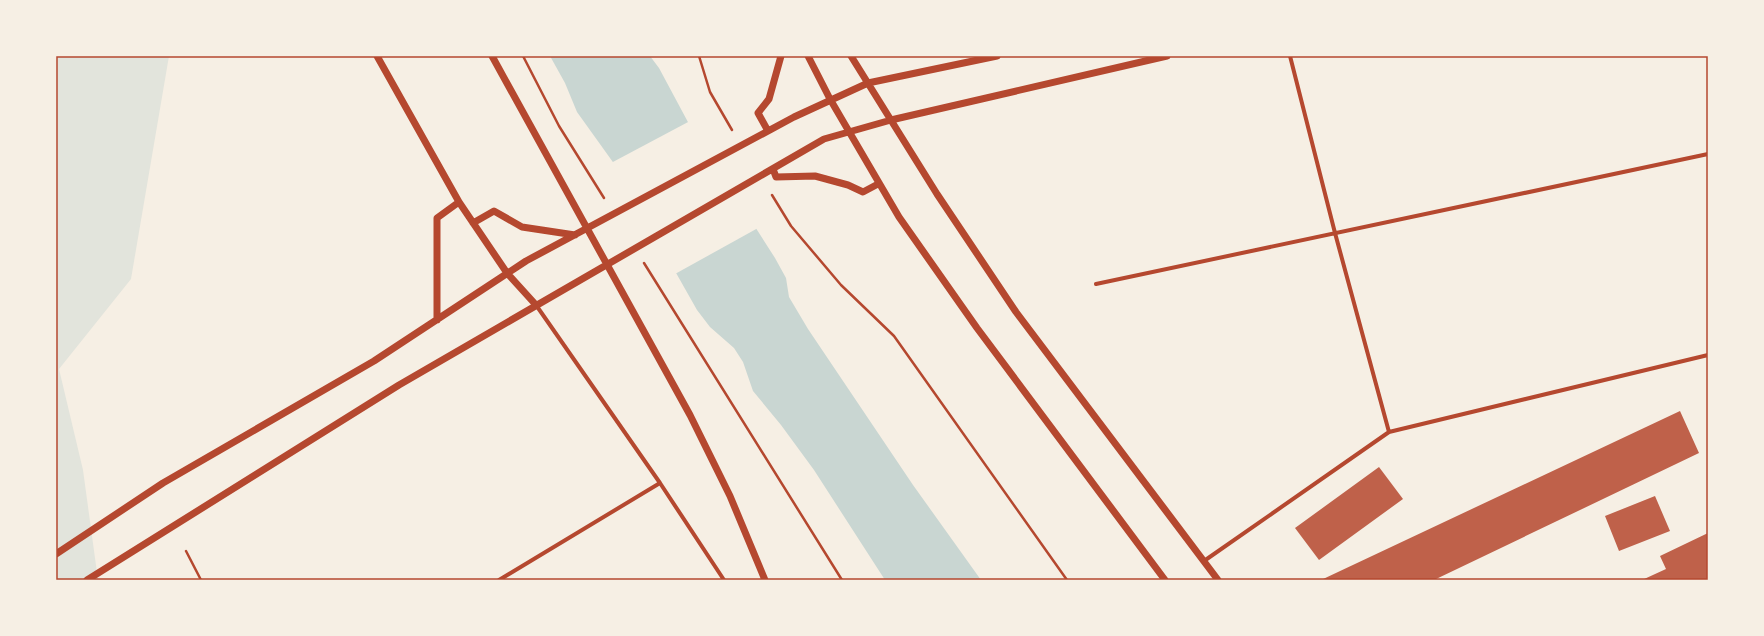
<svg xmlns="http://www.w3.org/2000/svg" width="1764" height="636" font-family="'Times New Roman',serif">
	<style>
		.green { fill: #e2e4dc }
		.water { fill: #c9d6d2 }
		.pier { fill: #f6efe4 }
		.building { fill: #bf614a }
		.lines { fill: none; stroke-linecap: round; stroke-linejoin: round }
		.path { stroke: #b5482f; stroke-width: 2.5 }
		.minor { stroke: #b5482f; stroke-width: 4 }
		.tertiary { stroke: #b5482f; stroke-width: 7 }
		.neatline { fill: none; stroke: #b5482f; stroke-width: 1.5 }
	</style>
	<rect width="100%" height="100%" fill="#f6efe4"/>
	<path class="green" d="M56 56H169L131 279 59 369 83 470 98 580H56Z"/>
	<path class="water" d="M550 56H650L659 68 689 124 775 258 786 278 789 297 808 329 913 485 981 580H885L814 470 781 425 753 391 743 362 734 348 710 327 697 310 615 165 577 112 565 83Z"/>
	<path class="pier" d="M690 121 758 228 675 274 611 163Z"/>
	<path class="building" d="M1680 411 1699 453 1434 580H1321Z
		M1379 467 1403 499 1319 560 1295 528Z
		M1655 496 1670 531 1619 551 1605 516Z
		M1708 533V580H1642L1666 569 1660 556Z"/>
	<g class="lines">
		<path class="path" d="M523 56 559 126 604 198
			M699 56 710 92 732 130
			M772 195 791 226 841 285 894 336 1067 580
			M644 263 842 580
			M186 551 201 580"/>
		<path class="minor" d="M1290 56 1335 233 1389 432
			M1096 284 1708 154
			M536 305 660 483 724 580
			M1204 561 1389 432 1708 355
			M499 580 660 483"/>
		<path class="tertiary" d="M377 56 459 202 507 273 536 305
			M492 56 690 415 730 496 765 580
			M808 56 830 99 899 217 977 328 1165 580
			M851 56 937 194 1016 312 1218 580
			M768 131 758 113 769 99 781 56
			M773 169 776 177 815 176 848 185 863 192 878 184
			M473 223 494 211 522 227 575 235
			M437 320V218L459 202
			M56 554 163 483 374 361 526 261 794 117 868 83 997 56
			M87 580 399 385 824 139 891 120 1167 56"/>
	</g>
	<rect width="1764" height="636" fill="none" stroke="#f6efe4" stroke-width="114"/>
	<rect x="57" y="57" width="1650" height="522" class="neatline"/>
</svg>
